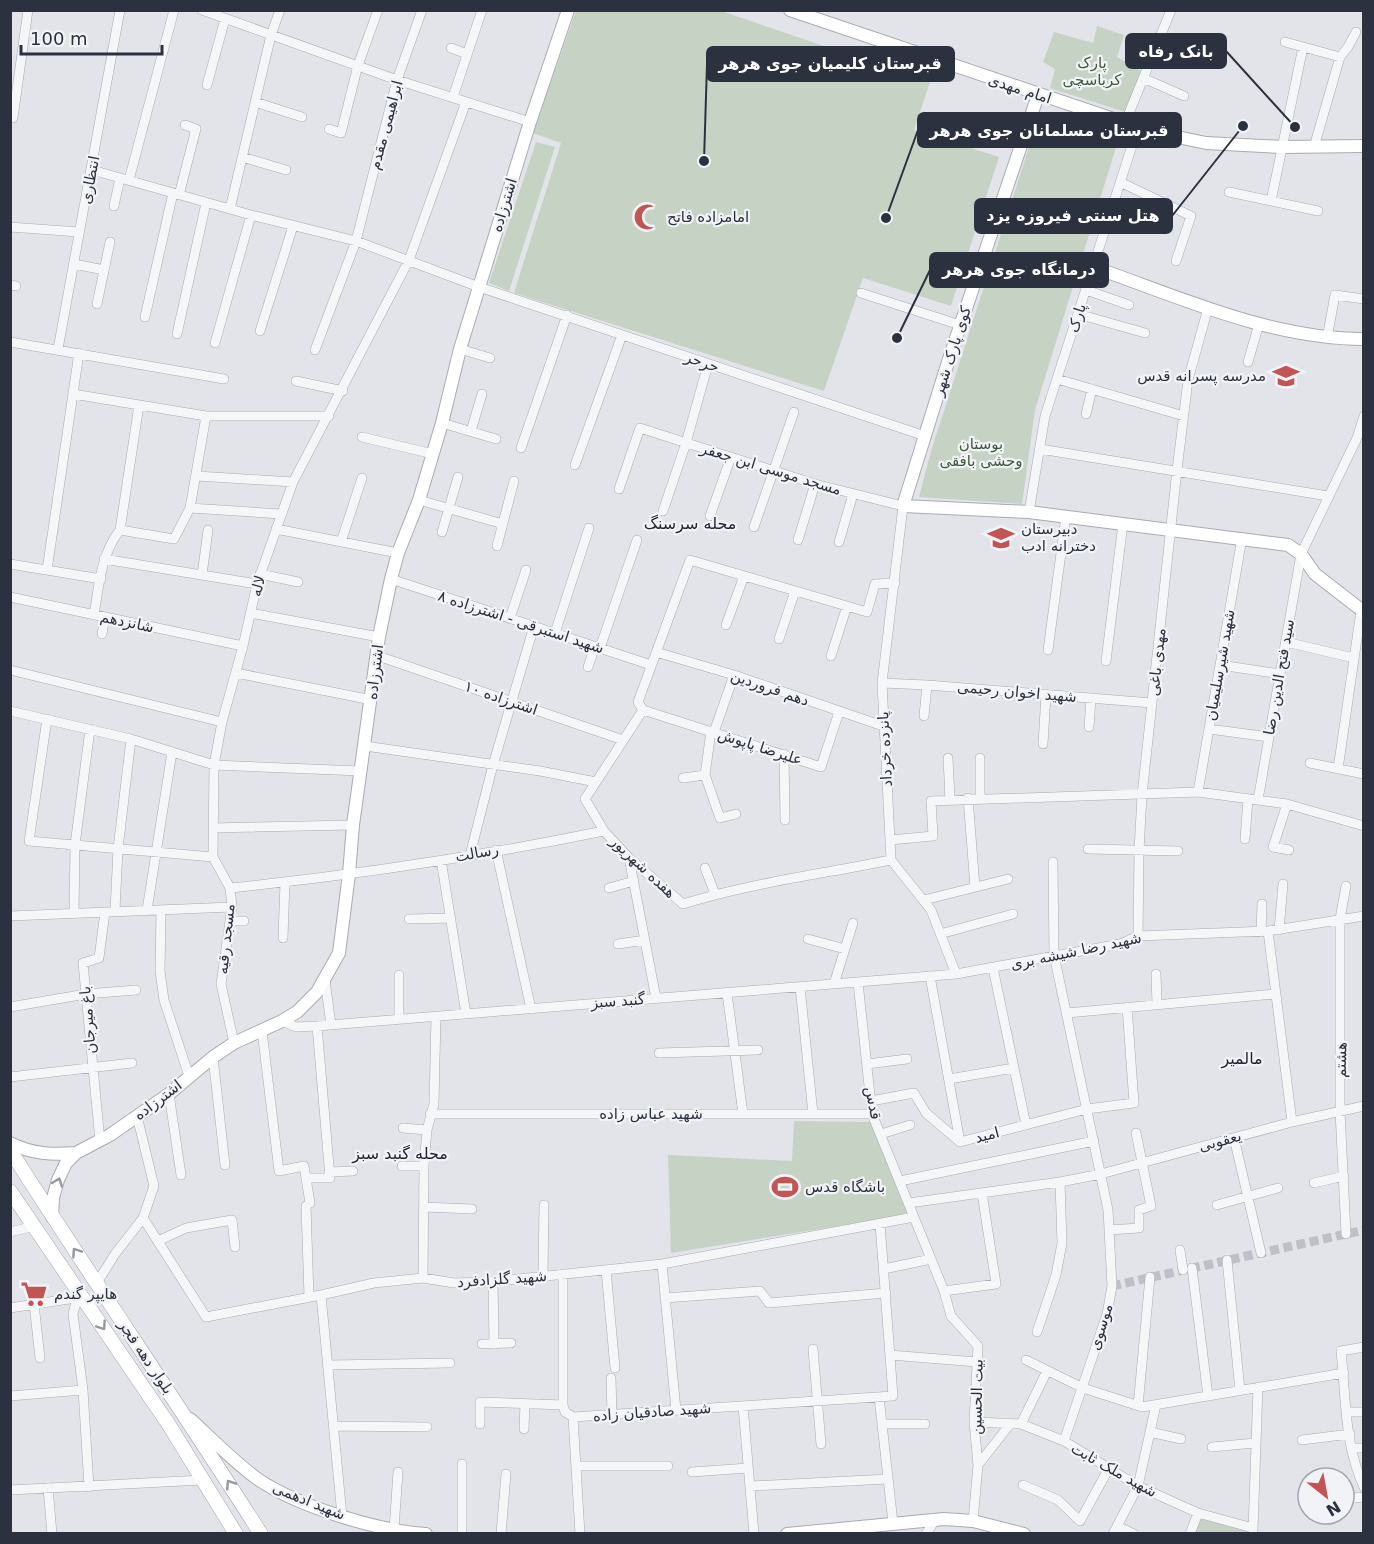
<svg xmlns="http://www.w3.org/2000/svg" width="1374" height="1544" font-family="'DejaVu Sans',Cairo,sans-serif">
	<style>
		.green { fill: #c6d3c4 }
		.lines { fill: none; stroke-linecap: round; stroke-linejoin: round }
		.street-tunnel { stroke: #bec0c7; stroke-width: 9; stroke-dasharray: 9 4.5; stroke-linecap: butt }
		.street-casing { stroke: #a8abb3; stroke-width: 10 }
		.secondary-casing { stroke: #a8abb3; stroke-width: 14 }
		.primary-casing { stroke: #a3a7b4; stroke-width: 15 }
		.street { stroke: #f5f6f8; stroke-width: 9 }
		.secondary { stroke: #fff; stroke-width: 12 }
		.primary { stroke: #fff; stroke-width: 14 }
		.oneway { stroke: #9698a0 }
		.labels { text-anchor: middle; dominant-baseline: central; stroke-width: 4.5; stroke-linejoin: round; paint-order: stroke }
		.park-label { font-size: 15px; fill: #3c5a3a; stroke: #f2f3f7 }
		.street-label { font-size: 15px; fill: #2c3140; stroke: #f2f3f7 }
		.poi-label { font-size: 15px; fill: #2c3140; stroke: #f2f3f7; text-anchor: start }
		.neighbourhood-label { font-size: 16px; fill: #1e2231; stroke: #f2f3f7 }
		.leader { fill: none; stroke: #2c3140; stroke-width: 2 }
		.callout-dot { fill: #2c3140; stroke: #f2f3f7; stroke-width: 2 }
		.callout { fill: #2c3140; stroke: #2c3140; stroke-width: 2 }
		.callout-label { font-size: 16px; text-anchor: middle; font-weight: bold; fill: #fff }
	</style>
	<rect width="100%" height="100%" fill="#e2e4e9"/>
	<path class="green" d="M576 11H721L930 82 914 130 999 157 951 306 863 278 824 391 514 293 561 143 533 133Z
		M1097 26 1124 35 1117 57 1143 72 1125 112 1050 88 1055 69 1043 62 1054 32 1093 43Z
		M1039 116 1117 144 1035 410 1022 504 919 497 932 448Z
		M536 142 555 147 509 291 489 283Z
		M794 1121 874 1122 913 1214 671 1253 668 1155 792 1161Z
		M1197 1517 1248 1532V1533L1191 1534Z"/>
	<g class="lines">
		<path class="street-tunnel" d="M1112 1286 1364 1230"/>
		<g class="street-casing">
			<path id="street" d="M202 10 397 80 530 122
				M1285 42 1340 57
				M451 48 467 54
				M1143 78 1184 96
				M207 85 225 19
				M453 97 482 10
				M255 102 302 117
				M13 118 28 10
				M1125 123 1171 10
				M329 129 341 133 358 65 378 10
				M1314 147 1340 57 1348 47 1356 32
				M242 157 286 170
				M92 170 251 215 356 241 479 287 925 436
				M129 180 174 10
				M1120 182 1191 216 1176 261
				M1229 192 1318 211
				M179 195 196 129 185 125
				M1271 201 1303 47
				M114 206 120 178
				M230 209 271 35 280 10
				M10 227 79 232
				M74 264 104 270
				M10 285 16 286
				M1086 290 1129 305
				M861 293 960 325
				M97 304 110 242
				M1078 314 1145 333
				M145 317 173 193
				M260 331 293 226
				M177 334 206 203
				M1327 338 1335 295 1364 299
				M10 342 224 379
				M215 343 251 215
				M58 349 120 10
				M460 349 490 358
				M315 350 356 241 397 80 422 10
				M1248 362 1259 324
				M1057 379 1184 416
				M296 381 343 391
				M73 394 206 416H329
				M1086 414 1092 389
				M442 423 496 439
				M471 431 482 394
				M362 437 433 454
				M521 448 567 315
				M1040 449 1328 496
				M575 465 622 335
				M197 476 293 482
				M619 489 640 428 815 484 903 506 882 683 891 860 931 910 956 974
				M419 500 503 524
				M190 508 206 416
				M663 511 686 443 708 364
				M1029 512 1045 416 1138 127
				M710 516 731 457
				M754 527 794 412
				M276 529 398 553
				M120 530 174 539 190 508 281 514
				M442 532 458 477
				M798 540 815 484
				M341 542 362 478
				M839 542 853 494
				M497 546 514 481
				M104 559 257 584
				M10 564 101 579
				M47 570 79 353
				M260 574 298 582
				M202 575 208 530
				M391 579 651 665
				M10 597 243 646
				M251 613 379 637
				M94 615C99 585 101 554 120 530L139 405
				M510 618 526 570
				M726 625 744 576
				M555 633 589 528
				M102 634 105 617
				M779 639 795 591
				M1286 642 1354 658
				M600 648 637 540
				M1048 650 1066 516
				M656 652 734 675 883 726
				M378 656 623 740
				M831 656 847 606
				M1106 661 1123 523
				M1220 665 1280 674
				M588 667 595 646
				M10 670 222 722
				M236 673 372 700
				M882 683 927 685 1152 703
				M643 710 585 799 604 831 629 858 683 904C751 883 822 874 891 860
				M643 710 638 702 690 560 867 612 875 584 895 583
				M643 710 821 767 839 712
				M10 711 131 739 214 765 361 771
				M924 716 927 685
				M47 719 29 841 213 857
				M1089 727 1091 698
				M1209 729 1269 737
				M711 731 705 775 720 818 736 814
				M714 732 734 675
				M1043 744 1046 694
				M365 746 540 771 596 782
				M784 754 785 820
				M948 758 950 799
				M980 758V798
				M1310 763 1364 774
				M1338 769 1361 611
				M683 778 705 775
				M1198 792 1242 538
				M968 798 975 887
				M1258 800 1301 554 1357 438 1364 416
				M1287 804 1273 847 1289 850
				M213 828 353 825
				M1245 839 1248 799
				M890 840 933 836 931 801 1198 792 1287 804 1364 826
				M1088 849 1178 851
				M496 850 531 1009
				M470 855 493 765 534 626
				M629 858 656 998
				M441 860 466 1014
				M1053 862 1054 955 1108 1210 1112 1286 1107 1314 1064 1441
				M705 868 715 894
				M1346 886 1340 919V1111L1346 1234
				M230 888C355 875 481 856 604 831
				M609 888 634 881
				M924 900 1008 879
				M147 910 172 752
				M161 910 160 971 164 1000 189 1076
				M115 911 118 849 131 739
				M74 913 75 845 90 729
				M10 916 232 907
				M409 919 451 918
				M231 921H244
				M1279 930 1283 884
				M1268 931 1292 1122
				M1261 932 1262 904
				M940 934 1013 914
				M1138 936 1139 851 1142 795 1177 470 1188 380 1208 308
				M283 938 285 882
				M808 939 845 949
				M618 944 645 940
				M993 968 1026 1125
				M1156 974 1157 1004
				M399 975V1019
				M930 976 960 1142
				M325 980 331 1025
				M858 982 872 1114 944 1291 951 1316 978 1346 974 1422 978 1465 973 1521
				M834 984 853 923
				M800 987 813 1114
				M727 993 743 1114
				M10 1007 86 994 136 990
				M1067 1013 1275 994
				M282 1021 296 1027 317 1026 956 974 1120 944 1138 936 1268 931 1364 916
				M262 1031 279 1171 304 1166 310 1203
				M234 1043 221 984 232 907 230 888 213 857 214 765 222 722 243 646 257 584 293 482 409 260 466 102
				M659 1053 758 1050
				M213 1057 225 1165
				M867 1064 907 1059
				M10 1077 132 1063
				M949 1079 1014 1068
				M169 1094 181 1175
				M871 1101 914 1093 926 1113 960 1142 1087 1109 1134 1103 1127 1007
				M430 1114H872
				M403 1128 427 1130
				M881 1134 910 1125
				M1234 1138 1261 1253
				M100 1141 83 963 99 958 105 912
				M402 1166H424
				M329 1172 353 1171
				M306 1178H330L317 1026
				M900 1181 1094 1141
				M1314 1183 1344 1176
				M909 1203 1060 1182 1101 1174 1292 1122 1364 1106
				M1217 1205 1278 1188
				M306 1206 309 1297
				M424 1207 472 1209
				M143 1218 206 1317 321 1295 374 1283 423 1278 454 1283 489 1282 662 1264 914 1217
				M1109 1230 1139 1228V1210L1151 1206 1136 1133
				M10 1232 35 1226
				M158 1241 186 1228 232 1220 235 1247
				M1180 1250 1183 1270
				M1227 1260 1240 1390
				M662 1264 676 1410
				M1192 1268 1208 1396
				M884 1269 931 1259
				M606 1270 615 1368
				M563 1274V1405L565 1412 573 1417 893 1396 880 1224
				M543 1276 544 1205
				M423 1278 424 1166 427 1130 434 1104 436 1016
				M493 1281 494 1344
				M97 1283 115 1254 143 1218 154 1186 137 1116
				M944 1291 996 1284 982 1193
				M321 1295 342 1516
				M82 1297 75 1306 73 1314 83 1390 89 1487
				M665 1298 760 1291 769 1303 886 1293
				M34 1304 40 1358
				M10 1308 82 1297
				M1037 1332 1056 1275 1062 1243 1060 1182
				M482 1344 511 1343
				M1364 1347 1341 1351C1346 1396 1344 1445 1364 1487
				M813 1349 821 1444
				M890 1355 977 1362
				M1026 1360 1083 1388 1142 1407 1344 1373
				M328 1365 450 1363
				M611 1378 612 1415
				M10 1396 83 1390
				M879 1397 893 1523
				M743 1406 754 1534
				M1138 1406 1150 1277
				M1347 1412H1364
				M573 1417 580 1534
				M974 1422 1021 1424 1064 1441 1138 1486 1198 1513 1253 1528
				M480 1424V1402L563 1405
				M882 1424H925
				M1021 1424 1047 1371
				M334 1426 427 1427
				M524 1429 525 1404
				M1150 1432 1181 1439
				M1302 1440 1350 1434
				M1212 1447 1255 1443
				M1351 1448H1364
				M462 1464V1534
				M978 1465 1011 1423
				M576 1466H668
				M692 1472 748 1468
				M1023 1485 1058 1500 1080 1521 1109 1468
				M750 1486 888 1479
				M48 1488 52 1534
				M10 1490 202 1480
				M1344 1499 1364 1497
				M1306 1503H1308
				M1117 1526 1134 1534
				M394 1529 398 1472
				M1253 1531 1258 1387
				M501 1534 506 1474
				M926 1534 935 1520
				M1113 1534 1138 1486 1156 1405
				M1190 1534 1198 1513"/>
		</g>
		<g class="secondary-casing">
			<path id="secondary" d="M790 10 1149 131 1206 143 1282 147 1364 146
				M1038 95 949 359 903 506 1029 512 1288 545 1301 554 1315 574 1364 612
				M1093 267C1180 297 1270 339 1364 339
				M10 1143C32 1154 52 1155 76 1153
				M52 1217 53 1198 58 1180 66 1163 76 1153 110 1135 169 1094 213 1057 234 1043 282 1021 297 1012 317 992 339 953 349 874 353 825 379 637 391 579 398 553 419 500 442 423 460 349 530 122 568 10
				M190 1419C211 1438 236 1464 259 1480 300 1507 378 1531 426 1534
				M787 1534 944 1519 973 1521 1024 1534"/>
		</g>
		<g class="primary-casing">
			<path id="primary" d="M10 1150C92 1279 179 1405 261 1534
				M10 1191 169 1425 236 1534"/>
		</g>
		<use href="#street" class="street"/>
		<use href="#secondary" class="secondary"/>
		<use href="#primary" class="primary"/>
	</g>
	<defs><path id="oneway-chevron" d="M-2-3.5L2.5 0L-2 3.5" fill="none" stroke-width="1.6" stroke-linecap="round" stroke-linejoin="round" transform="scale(1.5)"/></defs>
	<g class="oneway">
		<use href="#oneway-chevron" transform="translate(58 1182) rotate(-70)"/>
		<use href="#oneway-chevron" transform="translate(76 1252) rotate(-124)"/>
		<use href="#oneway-chevron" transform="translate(102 1326) rotate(56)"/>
		<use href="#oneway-chevron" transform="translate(230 1484) rotate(-123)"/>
	</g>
	<defs>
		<g id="mosque-bare" transform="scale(2.07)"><path d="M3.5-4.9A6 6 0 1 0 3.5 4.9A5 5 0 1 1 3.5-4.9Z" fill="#c25455" stroke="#f2f3f7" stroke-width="2.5" paint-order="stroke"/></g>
		<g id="school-bare" transform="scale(2.07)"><path d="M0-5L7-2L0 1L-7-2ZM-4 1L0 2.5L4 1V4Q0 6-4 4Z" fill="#c25455" stroke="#f2f3f7" stroke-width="2.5" paint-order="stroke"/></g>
		<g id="stadium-bare" transform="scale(2.07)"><path d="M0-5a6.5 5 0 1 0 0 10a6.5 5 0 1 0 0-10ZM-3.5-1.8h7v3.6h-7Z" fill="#c25455" stroke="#f2f3f7" stroke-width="2.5" paint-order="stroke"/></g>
		<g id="supermarket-bare" transform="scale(2.07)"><path d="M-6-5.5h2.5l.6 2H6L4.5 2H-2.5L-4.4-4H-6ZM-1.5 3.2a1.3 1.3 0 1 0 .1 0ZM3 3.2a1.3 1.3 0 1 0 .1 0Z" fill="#c25455" stroke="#f2f3f7" stroke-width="2.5" paint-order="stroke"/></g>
	</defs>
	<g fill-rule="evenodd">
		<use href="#mosque-bare" x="647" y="217"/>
		<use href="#school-bare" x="1286" y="376"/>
		<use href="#school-bare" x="1001" y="538"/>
		<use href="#stadium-bare" x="785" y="1187"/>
		<use href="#supermarket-bare" x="34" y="1294"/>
	</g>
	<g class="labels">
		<g class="park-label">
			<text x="1092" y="63">پارک<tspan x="1092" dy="17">کرباسچی</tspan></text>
			<text x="981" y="444">بوستان<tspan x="981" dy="17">وحشی بافقی</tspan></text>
		</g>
		<g class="street-label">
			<text transform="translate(1020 89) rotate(18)">امام مهدی</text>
			<text transform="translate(386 125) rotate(-75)">ابراهیمی مقدم</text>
			<text transform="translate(90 180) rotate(-79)">انتظاری</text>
			<text transform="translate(504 205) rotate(-73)">اشترزاده</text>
			<text transform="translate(1077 318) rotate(-72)">پارک</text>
			<text transform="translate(952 351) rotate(-72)">کوی پارک شهر</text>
			<text transform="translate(702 362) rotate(19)">حرحر</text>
			<text transform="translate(771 469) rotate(17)">مسجد موسی ابن جعفر</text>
			<text transform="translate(258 586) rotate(-75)">لاله</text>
			<text transform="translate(127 622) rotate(12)">شانزدهم</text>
			<text transform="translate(521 622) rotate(18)">شهید استبرقی - اشترزاده ۸</text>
			<text transform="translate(1157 662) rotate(-84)">مهدی باغی</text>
			<text transform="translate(1220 665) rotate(-80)">شهید شیرسلیمیان</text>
			<text transform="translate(375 672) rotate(-83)">اشترزاده</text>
			<text transform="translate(1279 677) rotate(-80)">سید فتح الدین رضا</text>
			<text transform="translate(770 688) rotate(19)">دهم فروردین</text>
			<text transform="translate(1017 692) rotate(5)">شهید اخوان رحیمی</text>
			<text transform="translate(501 698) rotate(19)">اشترزاده ۱۰</text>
			<text transform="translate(760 747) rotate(18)">علیرضا پاپوش</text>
			<text transform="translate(885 749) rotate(-93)">پانزده خرداد</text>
			<text transform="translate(477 853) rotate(-10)">رسالت</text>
			<text transform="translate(643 867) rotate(43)">هفده شهریور</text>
			<text transform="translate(226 939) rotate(-84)">مسجد رقیه</text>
			<text transform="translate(1076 951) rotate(-12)">شهید رضا شیشه بری</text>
			<text transform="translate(618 1001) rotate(-4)">گنبد سبز</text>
			<text transform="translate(88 1020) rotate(-95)">باغ میرجان</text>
			<text transform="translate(1341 1060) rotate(-89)">هشتم</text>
			<text transform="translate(158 1100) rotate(-37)">اشترزاده</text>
			<text transform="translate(873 1103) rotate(79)">قدس</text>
			<text x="651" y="1114">شهید عباس زاده</text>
			<text transform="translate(987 1135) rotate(-15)">امید</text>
			<text transform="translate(1220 1141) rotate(-15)">یعقوبی</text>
			<text transform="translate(502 1279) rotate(-4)">شهید گلزادفرد</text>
			<text transform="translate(1101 1327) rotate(-73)">موسوی</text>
			<text transform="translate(146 1357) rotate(56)">بلوار دهه فجر</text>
			<text transform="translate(977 1397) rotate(-89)">بیت الحسین</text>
			<text transform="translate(652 1412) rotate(-4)">شهید صادقیان زاده</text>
			<text transform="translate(1114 1470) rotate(29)">شهید ملک ثابت</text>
			<text transform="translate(309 1501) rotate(22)">شهید ادهمی</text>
		</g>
		<g class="poi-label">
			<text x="667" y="217">امامزاده فاتح</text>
			<text x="1266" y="376" text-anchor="end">مدرسه پسرانه قدس</text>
			<text x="1021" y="529">دبیرستان<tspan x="1021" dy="17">دخترانه ادب</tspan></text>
			<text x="805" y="1187">باشگاه قدس</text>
			<text x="54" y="1294">هایپر گندم</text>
		</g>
		<g class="neighbourhood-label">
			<text x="690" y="523">محله سرسنگ</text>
			<text x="1242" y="1058">مالمیر</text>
			<text x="400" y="1153">محله گنبد سبز</text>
		</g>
	</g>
	<path class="leader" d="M1295 127L1226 51M704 161L707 64M886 218L918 130M1243 126L1172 216M897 338L930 270"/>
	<g class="callout-dot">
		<circle cx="1295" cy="127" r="6"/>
		<circle cx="704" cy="161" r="6"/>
		<circle cx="886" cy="218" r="6"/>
		<circle cx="1243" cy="126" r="6"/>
		<circle cx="897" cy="338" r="6"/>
	</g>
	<g class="callout">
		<rect x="1126" y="34" width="100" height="34" rx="6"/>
		<rect x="707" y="47" width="247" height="34" rx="6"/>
		<rect x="918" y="113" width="263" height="34" rx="6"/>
		<rect x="975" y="199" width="197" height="34" rx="6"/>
		<rect x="930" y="253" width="178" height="34" rx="6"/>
	</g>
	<g class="callout-label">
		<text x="1176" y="57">بانک رفاه</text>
		<text x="830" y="69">قبرستان کلیمیان جوی هرهر</text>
		<text x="1049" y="136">قبرستان مسلمانان جوی هرهر</text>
		<text x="1073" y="221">هتل سنتی فیروزه یزد</text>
		<text x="1019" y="275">درمانگاه جوی هرهر</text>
	</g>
	<rect width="1374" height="1544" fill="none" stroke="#2c3140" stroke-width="24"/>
	<g transform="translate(1326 1496) rotate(149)"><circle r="28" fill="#f2f3f7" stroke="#a3a5ae" stroke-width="1.5"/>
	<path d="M0-4.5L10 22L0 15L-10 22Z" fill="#c25455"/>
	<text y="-9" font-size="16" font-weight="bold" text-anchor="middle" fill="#2c3140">N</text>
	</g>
	<path d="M21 45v9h141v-9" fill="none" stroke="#2c3140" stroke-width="3"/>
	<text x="30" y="45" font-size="18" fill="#2c3140" stroke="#f2f3f7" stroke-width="4.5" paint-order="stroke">100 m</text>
</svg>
